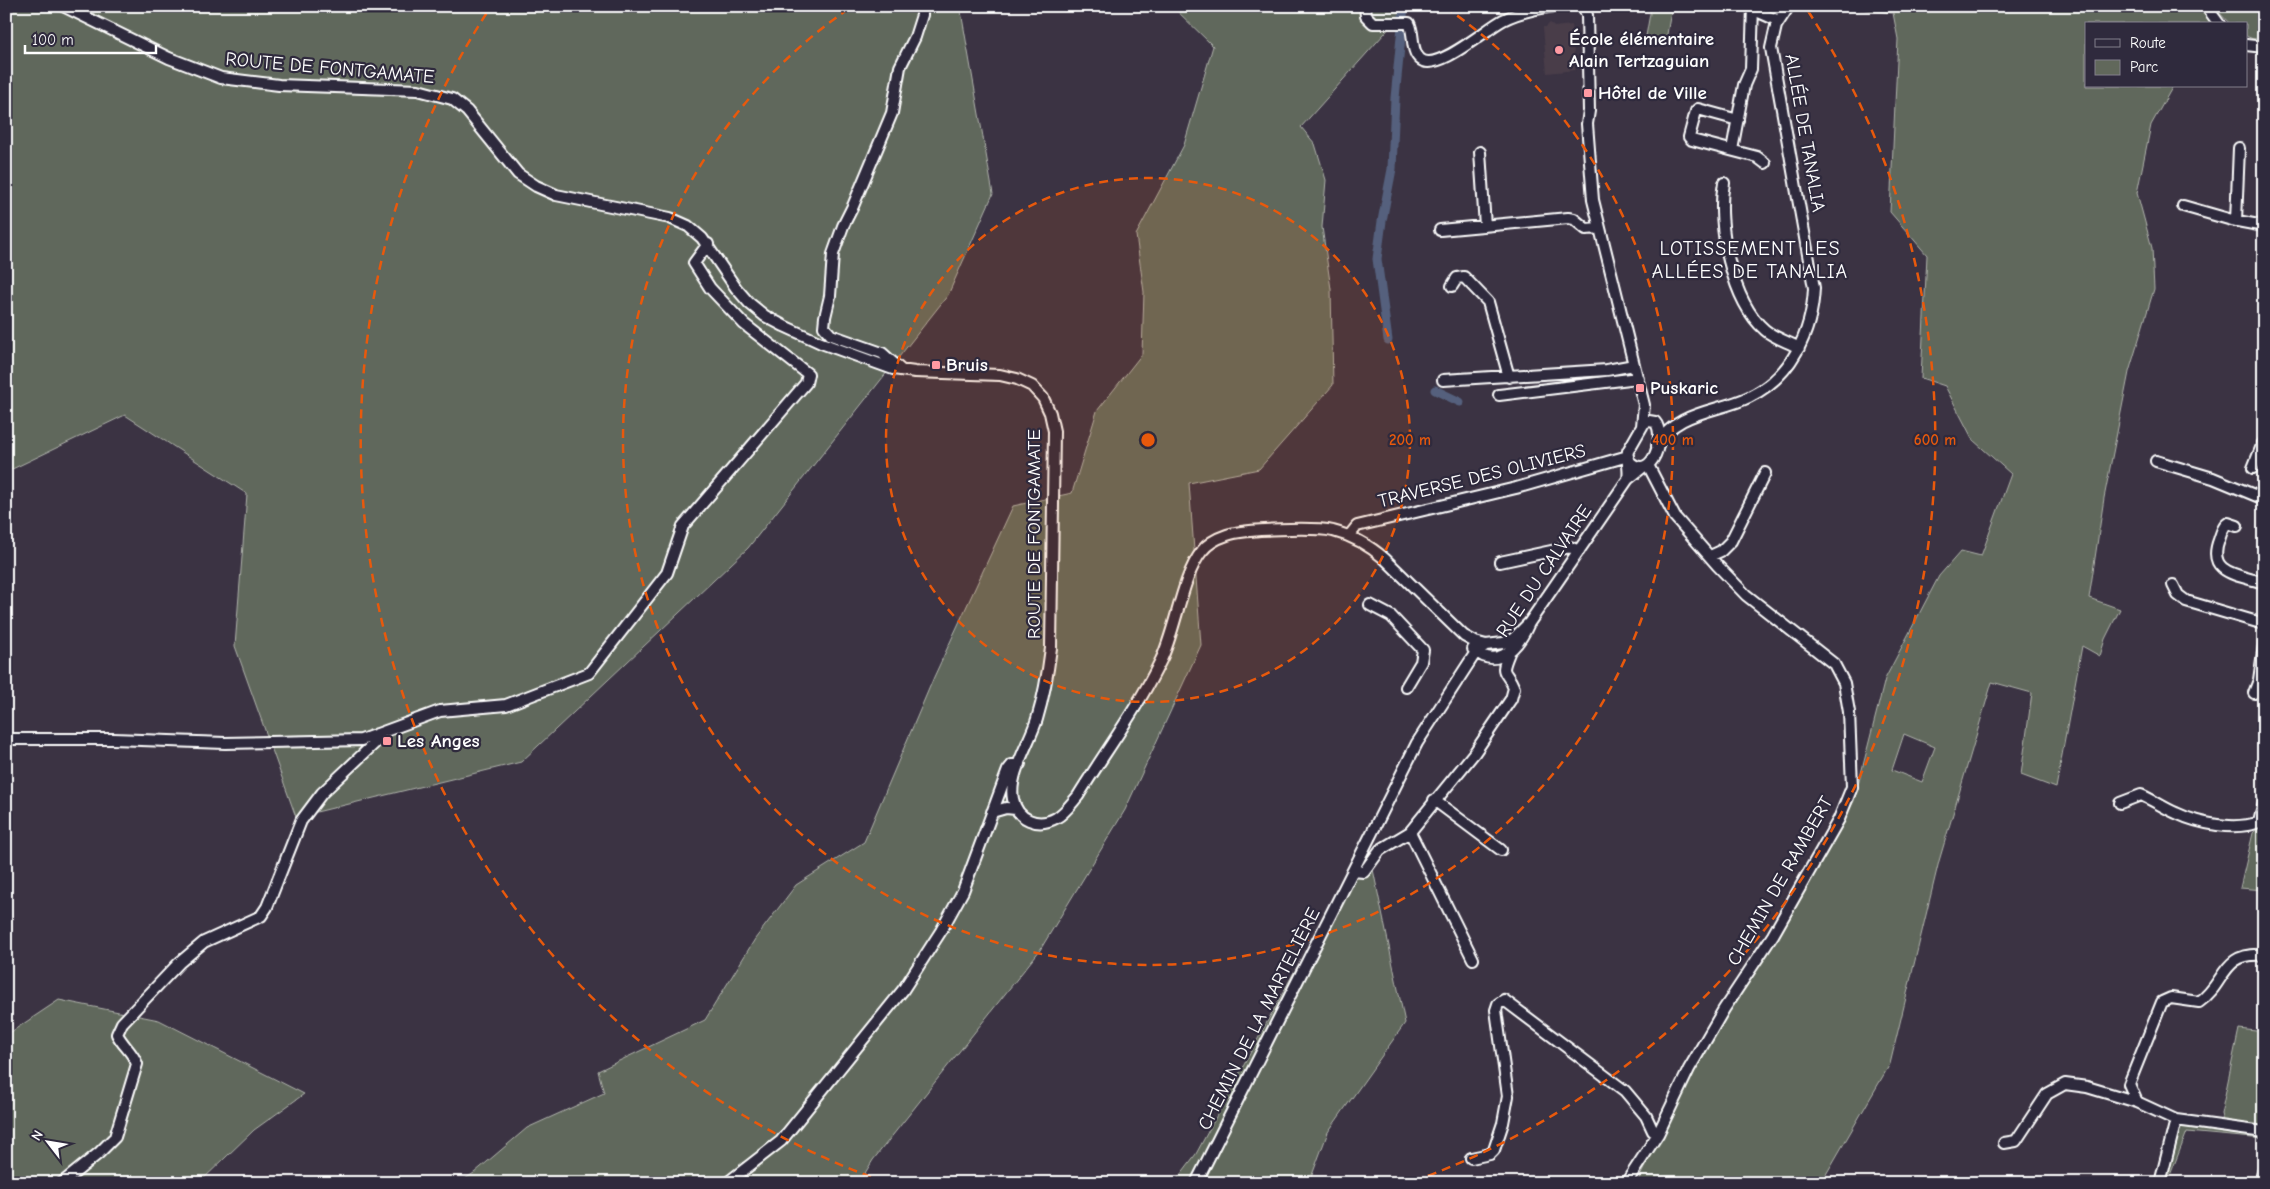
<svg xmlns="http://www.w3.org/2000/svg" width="2270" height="1189" font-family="'Comic Neue',sans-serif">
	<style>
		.built { fill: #4a3e4a }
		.green { fill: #61685b; stroke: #b0b4ad; fill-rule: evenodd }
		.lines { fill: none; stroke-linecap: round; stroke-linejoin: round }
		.canal { stroke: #54617d; stroke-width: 9 }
		.minor-casing { stroke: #fff; stroke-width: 14 }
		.minor { stroke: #2f2a3d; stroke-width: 10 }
		.ring { fill: none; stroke: #e8590c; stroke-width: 2.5; stroke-dasharray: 9 6 }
		.poi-dot { fill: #ff9aa2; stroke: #2f2a3d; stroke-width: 2 }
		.labels { text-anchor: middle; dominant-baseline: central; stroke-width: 4.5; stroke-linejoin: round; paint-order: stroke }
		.poi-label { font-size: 19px; font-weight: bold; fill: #fff; stroke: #2f2a3d; text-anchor: start }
		.street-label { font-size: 19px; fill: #fff; stroke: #2f2a3d }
		.neighbourhood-label { font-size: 20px; letter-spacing: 1px; fill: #fff; stroke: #2f2a3d }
		.centre { fill: #e8590c; stroke: #2f2a3d; stroke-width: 2.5 }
		.ring-label { font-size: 15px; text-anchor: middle; font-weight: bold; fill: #e8590c; stroke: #2f2a3d; stroke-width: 4.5; stroke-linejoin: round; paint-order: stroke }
	</style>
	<rect width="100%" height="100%" fill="#3b3343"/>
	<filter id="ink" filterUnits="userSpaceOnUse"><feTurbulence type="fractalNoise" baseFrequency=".02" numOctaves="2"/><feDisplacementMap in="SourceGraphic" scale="10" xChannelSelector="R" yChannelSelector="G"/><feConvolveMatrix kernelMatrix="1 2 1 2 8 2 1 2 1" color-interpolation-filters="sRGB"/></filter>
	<g filter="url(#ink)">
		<path class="built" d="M1550 23 1554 27 1572 25 1575 70 1547 73 1543 27H1546Z"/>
		<path class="green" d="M6 6H960L993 194 948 295 748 548 521 762 296 817 235 646 247 494 125 415 6 472Z
			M1172 6H1409L1301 127 1315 144 1326 180 1322 227 1331 289 1333 385 1259 469 1189 483 1201 645 1125 810 1040 950 873 1160 859 1183H459L474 1173 527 1128 604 1093 598 1071 705 1020 755 939 796 885 864 842 934 677 1013 506 1072 493 1097 411 1142 354 1144 292 1136 235 1184 145 1213 46Z
			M1836 6H2197L2210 20 2208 24H2086V86H2173L2151 125 2137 193 2152 248 2154 289 2129 372 2104 498 2089 598 2120 609 2105 639 2100 656 2082 646 2056 788 2021 775 2032 693 1992 682 1939 861 1890 1064 1821 1183H1637L1681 1089 1831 845 1854 801 1885 679 1939 576 1961 551 1981 556 2011 474 1973 440 1945 386 1921 378 1927 255 1890 212 1898 39 1893 13ZM1904 734 1935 747 1922 782 1892 770Z
			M2213 6H2264V38L2253 39 2246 36V24H2230Z
			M1651 8 1671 11 1666 40 1646 36Z
			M2264 821V890L2240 888 2253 833Z
			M1370 855 1405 1023 1328 1132 1309 1183H1174L1196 1154 1294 972Z
			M59 1000 159 1020 304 1094 254 1130 199 1183H6V1023L11 1032Z
			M2239 1029 2264 1032V1129L2223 1122 2221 1114Z
			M2191 1125 2264 1136V1139L2187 1132 2167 1183H2164L2177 1131 2182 1126Z"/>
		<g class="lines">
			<path class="canal" d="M1388 340 1377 259 1382 221 1392 169 1395 98 1404 6
				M1435 390 1460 402"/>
			<g class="minor-casing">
				<path id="minor" d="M63 6 169 58 221 78 279 85 418 90 452 99 467 111 518 174 536 186 556 195 670 218 688 226 702 238 736 288 749 303 765 316 784 326 821 343 893 369 915 372 1000 375 1017 379 1032 386 1043 398 1050 413 1054 431 1051 648C1048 672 1044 696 1037 719 1030 742 1008 775 1013 799 1017 820 1038 828 1056 818 1065 813 1071 804 1078 796 1105 752 1138 708 1161 660 1176 629 1182 576 1202 551 1208 543 1218 538 1227 535 1244 529 1315 527 1333 531 1353 536 1369 545 1385 559L1464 636 1475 642 1486 645 1503 643 1512 640 1529 623
					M1365 6 1366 16 1373 23H1409C1415 34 1410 50 1420 59 1436 74 1487 28 1503 20 1519 12 1538 8 1555 6
					M1583 6 1587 15 1589 111 1587 124 1593 200 1644 405 1642 426
					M1772 6 1785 11
					M2206 6 2219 24
					M1754 10 1779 21
					M2246 45 2264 47
					M1738 120 1698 109 1696 111 1689 137 1692 140 1757 157 1765 163
					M1732 150 1744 85 1751 69 1753 6
					M1480 152 1485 226
					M1724 183C1716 224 1732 302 1765 330 1774 338 1789 342 1799 348
					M2183 206 2232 220 2264 226
					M2236 221 2239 148
					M1440 230 1568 218 1574 219 1586 229 1599 228
					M1452 286 1457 278 1464 277 1488 302 1509 377
					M901 370 882 353 831 335 824 327 825 317 830 296 833 254 843 226 853 206 892 113 900 67 915 37 922 15V6
					M1443 380 1607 370 1634 365
					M1499 395 1638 378
					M1657 446C1674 411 1719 412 1749 397 1791 377 1812 333 1814 288L1771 48 1776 26 1789 6
					M2156 461 2213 478 2264 499
					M2253 468 2263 443
					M1628 479C1630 469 1626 459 1628 451L1644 423 1649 421 1655 422C1666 434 1653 484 1629 461
					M2237 526 2228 523C2223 526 2221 534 2219 540 2206 574 2239 575 2264 583
					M1349 536 1357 526 1516 488 1628 456
					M1710 556 1721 551 1731 541 1765 473
					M1500 562 1570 547 1579 551
					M2173 585 2178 595 2186 601 2264 624
					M1370 605 1391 616 1423 650 1421 662 1406 687
					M1473 649C1498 672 1519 646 1529 623L1628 479 1643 467
					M2254 693 2259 680 2264 645
					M6 739H113L225 743 361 740 440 711 506 705 589 673 667 573 683 526 806 383 808 374 744 324 710 288 694 263 708 244
					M1434 800 1501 850
					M2120 803 2141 795C2153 800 2164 808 2176 813 2199 824 2235 831 2259 822L2264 803
					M992 812 1006 808 1016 809
					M1410 832 1473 959
					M1353 871 1364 872 1380 850 1410 832 1475 752 1511 699 1514 688C1506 668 1499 677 1509 653
					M2137 1102 2129 1084 2162 1002 2171 998 2199 1002C2226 984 2221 951 2264 955
					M2004 1143 2016 1141 2047 1094 2065 1084 2087 1087 2137 1102 2176 1120 2264 1132
					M1471 1158 1490 1154 1494 1150 1503 1123 1508 1096 1496 1010 1498 1004 1504 1000 1625 1091 1646 1116 1653 1131 1658 1134
					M62 1183 99 1153 115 1137 137 1064C132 1051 123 1046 117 1034L122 1023 179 963 204 942 261 916 267 907 301 821 322 793 377 741V734
					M727 1183 781 1141 903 990 941 931 963 891 1008 770 1012 765 1020 764
					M1196 1183 1417 743 1476 652 1486 645
					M1626 1183 1658 1134 1689 1069 1724 1009 1773 935 1839 819 1852 787 1849 712 1844 683 1834 664 1746 595 1717 565 1675 517 1648 465
					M2160 1183 2176 1120
					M2260 1183 2264 1169"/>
			</g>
			<use href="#minor" class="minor"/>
		</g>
	</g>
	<circle cx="1148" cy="440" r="262" fill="#e8590c" fill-opacity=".12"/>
	<g class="ring">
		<circle cx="1148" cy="440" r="262"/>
		<path d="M1445 7A525 525 0 1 1 851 7"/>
		<path d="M885 1182A787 787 0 0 1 488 11M1808 11A787 787 0 0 1 1411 1182"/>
	</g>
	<g class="poi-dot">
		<circle cx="1559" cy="50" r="5"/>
		<rect x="1583" y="88" width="10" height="10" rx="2.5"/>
		<rect x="931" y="360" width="10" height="10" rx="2.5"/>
		<rect x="1635" y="383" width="10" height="10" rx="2.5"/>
		<rect x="382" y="736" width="10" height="10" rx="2.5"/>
	</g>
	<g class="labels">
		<g class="poi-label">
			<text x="1569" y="39">École élémentaire<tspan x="1569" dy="22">Alain Tertzaguian</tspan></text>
			<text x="1598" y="93">Hôtel de Ville</text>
			<text x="946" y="365">Bruis</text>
			<text x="1650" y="388">Puskaric</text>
			<text x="397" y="741">Les Anges</text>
		</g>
		<g class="street-label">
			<text transform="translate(330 68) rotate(5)">ROUTE DE FONTGAMATE</text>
			<text transform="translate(1805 133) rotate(80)">ALLÉE DE TANALIA</text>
			<text transform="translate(1482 476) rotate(-14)">TRAVERSE DES OLIVIERS</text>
			<text transform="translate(1034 534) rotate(-90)">ROUTE DE FONTGAMATE</text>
			<text transform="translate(1544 571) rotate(-56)">RUE DU CALVAIRE</text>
			<text transform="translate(1780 881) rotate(-60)">CHEMIN DE RAMBERT</text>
			<text transform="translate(1259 1019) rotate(-63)">CHEMIN DE LA MARTELIÈRE</text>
		</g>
		<g class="neighbourhood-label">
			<text x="1750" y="248">LOTISSEMENT LES<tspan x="1750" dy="23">ALLÉES DE TANALIA</tspan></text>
		</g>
	</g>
	<circle cx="1148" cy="440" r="8" class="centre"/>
	<g class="ring-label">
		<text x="1410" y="445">200 m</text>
		<text x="1673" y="445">400 m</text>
		<text x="1935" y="445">600 m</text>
	</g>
	<rect width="2270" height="1189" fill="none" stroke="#2f2a3d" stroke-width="25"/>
	<rect x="12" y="12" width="2245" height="1164" fill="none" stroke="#fff" stroke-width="2" filter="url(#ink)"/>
	<rect x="2085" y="22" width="162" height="65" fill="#2f2a3d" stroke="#827f8b"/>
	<rect x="2095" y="39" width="25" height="8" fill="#2f2a3d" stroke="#827f8b"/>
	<text x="2130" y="48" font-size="15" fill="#ffffff">Route</text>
	<rect x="2095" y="60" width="25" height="15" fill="#61685b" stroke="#827f8b"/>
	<text x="2130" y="72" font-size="15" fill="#ffffff">Parc</text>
	<g transform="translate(48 1142) rotate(301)" stroke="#2f2a3d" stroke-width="4" paint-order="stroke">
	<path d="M0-4L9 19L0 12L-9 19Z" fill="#ffffff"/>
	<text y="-8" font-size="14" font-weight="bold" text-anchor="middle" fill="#ffffff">N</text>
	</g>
	<path d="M25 45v8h131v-8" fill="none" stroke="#ffffff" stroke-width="2.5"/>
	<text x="32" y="45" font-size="15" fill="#ffffff" stroke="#2f2a3d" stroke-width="4" paint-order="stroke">100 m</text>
</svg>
